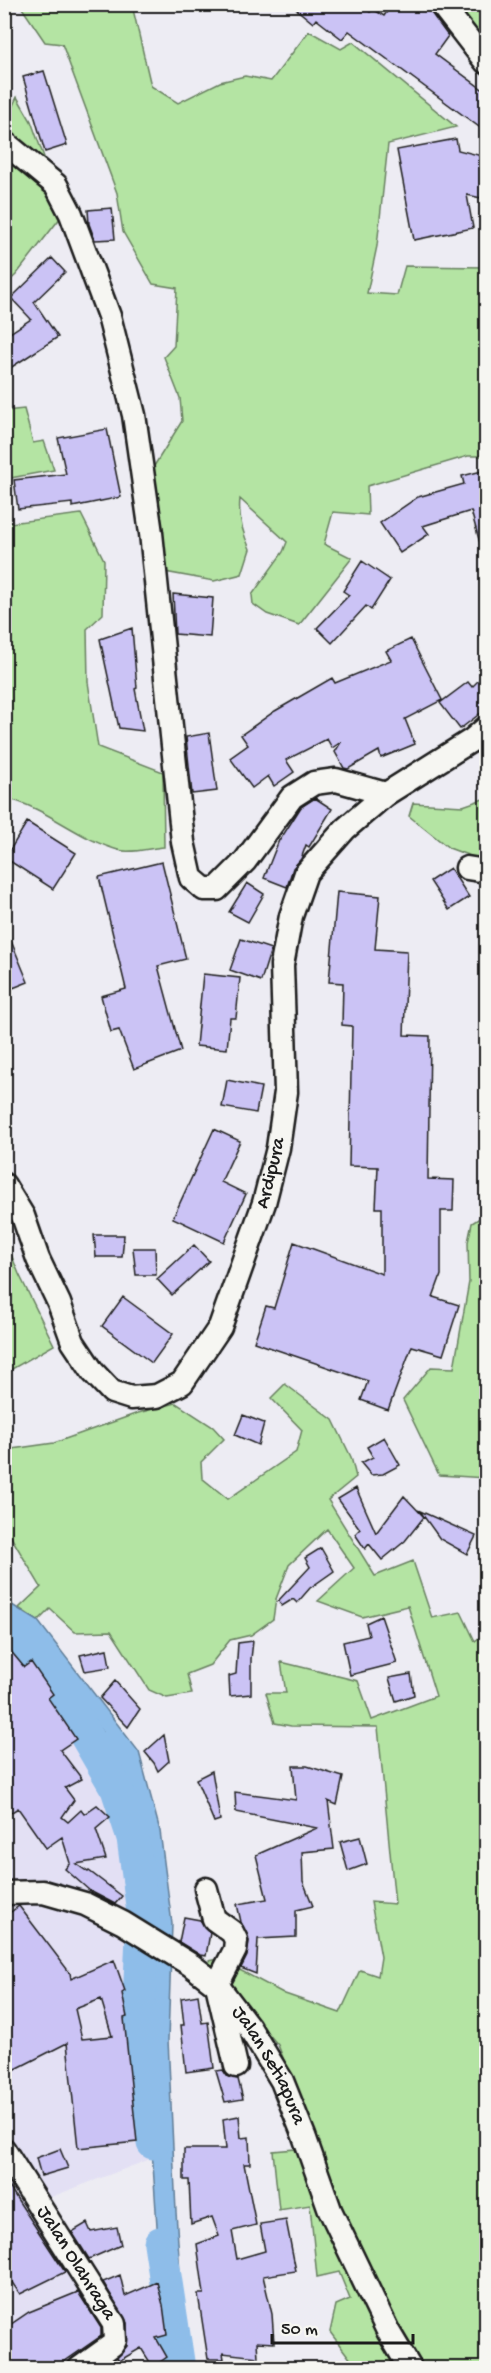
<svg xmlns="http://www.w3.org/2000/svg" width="491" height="2373" font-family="'Gochi Hand',sans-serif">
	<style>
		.built { fill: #e3e0f4 }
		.green { fill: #b4e4a3; stroke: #688060; stroke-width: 1.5 }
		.water { fill: #8ebde9; stroke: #607d97; stroke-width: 1.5 }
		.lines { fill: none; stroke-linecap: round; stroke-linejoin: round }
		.river { stroke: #8ebde9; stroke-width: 33 }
		.building { fill: #cbc3f5; stroke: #1c1c1c; stroke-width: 1.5; fill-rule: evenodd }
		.minor-casing { stroke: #1c1c1c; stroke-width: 27 }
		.minor { stroke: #f6f6f2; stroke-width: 22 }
		.labels { text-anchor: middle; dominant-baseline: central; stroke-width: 5; stroke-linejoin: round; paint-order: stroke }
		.street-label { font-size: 20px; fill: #1c1c1c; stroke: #f6f6f2 }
	</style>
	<rect width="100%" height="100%" fill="#edecf3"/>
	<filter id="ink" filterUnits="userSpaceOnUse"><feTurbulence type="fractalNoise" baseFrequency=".0167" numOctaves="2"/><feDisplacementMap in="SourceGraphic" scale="12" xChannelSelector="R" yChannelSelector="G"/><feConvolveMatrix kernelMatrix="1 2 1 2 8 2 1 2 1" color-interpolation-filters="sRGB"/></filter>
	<g filter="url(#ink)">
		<path class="built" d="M4 1617 58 1670 102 1732 135 1826 150 1954 145 2042 153 2158 38 2202 123 2332 74 2368H5Z"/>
		<path class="green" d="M20 5H132L151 86 178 103 220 82 245 76 271 81 309 31 341 49 353 42 456 127 388 144 377 246 367 293 397 295 405 266 486 267V456H468L367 486 368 515 333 512 324 544 352 558 299 625 267 614 253 604 252 595 283 552 287 542 240 499C238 517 242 532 250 549L242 574 214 581 165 572 151 471 182 421 180 398 164 357 174 346 177 288 153 284 123 232 117 193 62 44 45 42Z
			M444 5H486V43L460 22Z
			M17 97 31 121 64 213 16 275 5 285V122Z
			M24 409 33 443 44 441 54 470 5 479V411Z
			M5 497 10 523 81 514 104 560 103 614 87 629 88 682 98 747 163 772 164 847C150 848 130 854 118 850 78 839 46 807 5 798Z
			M486 798V862L449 848 409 816 413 803 463 806Z
			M486 1204V1478L439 1475 403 1400 431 1367 454 1368 469 1282 468 1242 472 1223 483 1216Z
			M4 1237 19 1274 54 1345 5 1373Z
			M285 1384 333 1420 351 1457 356 1477 328 1500 375 1576 413 1561 432 1618 461 1612 475 1641 486 1632V2368H357L330 2332 336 2305 350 2299 339 2272 317 2277 310 2205 279 2210 273 2151 318 2147 278 2045 237 1997 202 1971 209 1961 219 1959 285 1994 340 2013 360 1970 378 1976 381 1957 371 1902 395 1904 378 1727 291 1726 275 1723 266 1693H286L281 1662 358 1681 372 1720 436 1696 408 1606 362 1617 318 1601 354 1568 327 1529 289 1565 276 1599 273 1619 251 1635 230 1640 210 1665 187 1674 192 1694 167 1698 149 1690 111 1631 75 1632 50 1609 38 1621 19 1608 41 1587 5 1527V1450L54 1443 138 1413 176 1403 213 1427 224 1439 201 1462 202 1478 228 1499 296 1452 302 1430 271 1398Z"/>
		<path class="water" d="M4 1600 38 1621 139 1752 160 1831 172 1924 168 2040 176 2212 181 2289 161 2287 145 2042 150 1954 135 1826 102 1732 58 1670 5 1617Z"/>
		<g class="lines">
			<path class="river" d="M4 1624 24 1640 72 1712 117 1789 133 1838 143 1913 139 2003 153 2143
				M160 2243 179 2368"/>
		</g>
		<path class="building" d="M290 4H360L370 12 373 9 384 16 392 4H422L429 10 448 36 435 54 486 92V132L349 31 342 39 316 19 313 23Z
			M44 71 67 145 45 152 23 77Z
			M456 139 458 150 486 157V199L467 195 473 228 414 240 397 150Z
			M112 208 115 239 95 240 89 224 88 210Z
			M52 258 65 272 34 302 58 337 4 372V337L31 319 11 298Z
			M107 429 121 497 72 507V503L18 509 14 480 66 474 58 438Z
			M486 470V549L482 550 471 511 423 526 429 534 400 553 380 523 418 497 464 484 462 476Z
			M362 561 390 580 371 610 366 606 332 643 317 628 349 595 343 591Z
			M173 594 213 598 210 637 175 634Z
			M132 628 137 688 135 689 143 731 119 728 100 639Z
			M411 639 442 700 405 719 415 744 381 758 379 751 348 769 344 768 335 752 341 742 332 748 327 739 286 760 294 772 274 786 268 776 252 788 230 758 248 745 241 735 275 711 332 678 335 683 391 660 386 651Z
			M486 673V709L460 729 440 703 468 682 472 687Z
			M209 733 217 791 192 794 186 737Z
			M315 798 332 809 309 847 306 845 301 859 293 868 287 887 264 878 279 840H280L301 807Z
			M27 822 76 853 53 889 5 858Z
			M162 862 186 959 158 966 181 1051 134 1069 119 1030 111 1032 101 996 126 989 99 877Z
			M450 868 469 897 449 910 430 881Z
			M247 883 264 894 248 922 229 912Z
			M337 892 380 896 375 949 407 951 404 1035 430 1036 428 1179 454 1180 453 1211H441V1275L433 1297 459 1305 443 1355 412 1346 388 1410 361 1400 368 1381 254 1342 266 1306 274 1308 294 1242 382 1274V1208H376L378 1167 349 1166 352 1026 342 1025 343 983 329 982Z
			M4 924 28 982 13 988 4 961Z
			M241 939 271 949 261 981 230 970Z
			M203 974 240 978 236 1018H230L227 1049 196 1046Z
			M227 1080 261 1087 256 1113 222 1107Z
			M214 1129 240 1141 221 1182 246 1194 224 1242 173 1218Z
			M94 1235H124L122 1257H96Z
			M194 1245 209 1261 172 1295 157 1279Z
			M133 1248H155L156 1275H136Z
			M123 1297 173 1334 152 1363 102 1326Z
			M243 1415 264 1423 258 1445 235 1435Z
			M384 1437 400 1465 383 1474 371 1475 361 1463 373 1457 367 1447Z
			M356 1488 376 1533 404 1496 424 1517 405 1541 382 1560 369 1544 365 1549 355 1534 360 1529 338 1499Z
			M420 1511 476 1536 467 1554 440 1539Z
			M321 1548 334 1571 310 1588 297 1603 293 1599 282 1606 278 1601 310 1567 305 1558Z
			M381 1616 397 1663 350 1675 343 1642 369 1636 366 1623Z
			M253 1641 251 1659V1694L230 1696 229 1676 236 1674 238 1643Z
			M4 1643 24 1667 31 1662 53 1694 48 1698 76 1739 60 1750 82 1779 65 1788 74 1800 62 1817 68 1822 81 1810 84 1814 97 1805 110 1817 96 1829 106 1859 76 1864 88 1872 89 1871 122 1896 115 1904 90 1891 65 1869 70 1863 62 1837 46 1848 18 1808 4 1817Z
			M107 1649 110 1667 85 1671 80 1655Z
			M411 1674 414 1695 396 1701 389 1678Z
			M115 1681 140 1709 128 1727 100 1698Z
			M164 1735 169 1761 158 1771 154 1763 145 1752Z
			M293 1766H307L343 1777 337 1805 328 1801 334 1849 302 1852 303 1881 313 1906 296 1910V1937L258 1939 256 1974 241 1968 247 1956 249 1941 241 1922 237 1904 267 1899 256 1855 317 1828 236 1812 235 1792 296 1800Z
			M212 1771 220 1820 214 1822 196 1779Z
			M360 1837 367 1864 348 1871 340 1842Z
			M19 1906 70 1973 71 1979 114 1960 125 1991 122 1993 127 2017 124 2018 137 2142 78 2148 67 2043 4 2075V1917ZM101 1999 112 2036 82 2039 75 2009Z
			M184 1917 200 1920 210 1933 206 1956 200 1955 179 1942Z
			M198 1995 202 2023 208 2022 214 2068 186 2072 181 2025H184L181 1998Z
			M223 2070 227 2076 238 2079 243 2099 225 2102 216 2071Z
			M239 2116 241 2138 249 2137 250 2164H244L256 2225 232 2231 237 2259 265 2251 260 2224 286 2220 296 2271 263 2276 272 2314 274 2343 257 2342 258 2357 223 2353 224 2359H208L198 2294H204L197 2244 219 2236 212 2217 191 2224 189 2180H184V2149H226L223 2119Z
			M60 2149 68 2168 41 2176 36 2158Z
			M4 2179 65 2272 20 2294 4 2271Z
			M87 2223 91 2232 117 2227 121 2245 89 2259 72 2232Z
			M120 2275 125 2296 157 2282 163 2305 167 2335 156 2338 167 2357 153 2367 141 2348 119 2361 117 2358 127 2346V2323L103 2282Z
			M78 2292 101 2328V2336L55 2368H4V2329L29 2312Z"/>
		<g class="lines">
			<g class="minor-casing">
				<g id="minor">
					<path d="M441 4 486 62"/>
					<path d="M4 142 56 185 71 214 109 316 134 415 151 533 183 842 191 878 204 889H217L245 861 292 797 314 783 336 780 386 794"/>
					<path d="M467 868 486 871"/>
					<path id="s1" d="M4 1185 23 1216 38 1259 59 1303 73 1342 93 1372 112 1392 131 1398 157 1396 182 1383 220 1327 264 1203 278 1148 286 1092 282 965 291 916 306 873 345 829 386 794 472 740 486 728"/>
					<path d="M206 1889 214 1919 232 1932 236 1940 235 1950 217 1985 236 2066"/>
					<path id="s2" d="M4 1893 43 1892 85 1904 123 1923 191 1965 217 1985 249 2027 282 2081 304 2136 330 2210 388 2331 410 2368"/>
					<path id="s3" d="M4 2150 114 2324 115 2340 112 2345 80 2368"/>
				</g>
			</g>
			<use href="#minor" class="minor"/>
		</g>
	</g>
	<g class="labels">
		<g class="street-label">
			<text stroke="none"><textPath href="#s1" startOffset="540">Ardipura</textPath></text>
			<text stroke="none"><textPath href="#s2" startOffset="334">Jalan Setiapura</textPath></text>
			<text stroke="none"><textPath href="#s3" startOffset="134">Jalan Olahraga</textPath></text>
		</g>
	</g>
	<rect width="491" height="2373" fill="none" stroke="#f6f6f2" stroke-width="24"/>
	<rect x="12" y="12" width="467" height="2349" fill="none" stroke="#1c1c1c" stroke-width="2" filter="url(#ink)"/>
	<path d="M272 2334v9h141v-9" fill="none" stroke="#1c1c1c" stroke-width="3"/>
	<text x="281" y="2334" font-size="18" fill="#1c1c1c" stroke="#f6f6f2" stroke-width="4.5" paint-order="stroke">50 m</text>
</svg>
